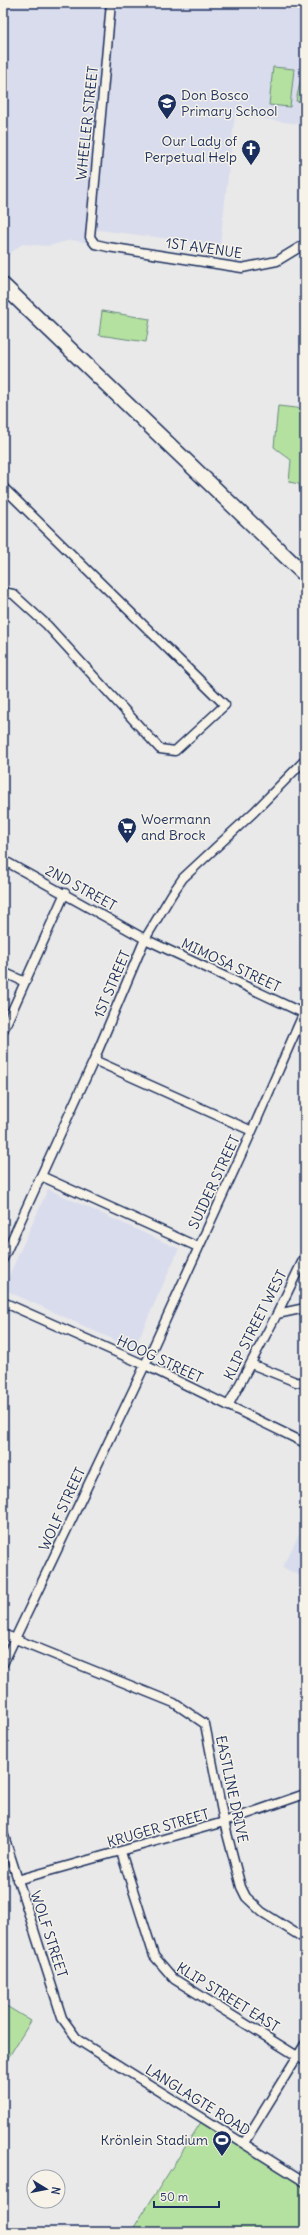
<svg xmlns="http://www.w3.org/2000/svg" width="308" height="2235" font-family="Delius,sans-serif">
	<style>
		.built { fill: #d9dcec }
		.green { fill: #b4e19f; stroke: #68887e }
		.lines { fill: none; stroke-linecap: round; stroke-linejoin: round }
		.street-casing { stroke: #1b2f5e; stroke-width: 11 }
		.highway-casing { stroke: #1b2f5e; stroke-width: 17 }
		.street { stroke: #f7f3e8; stroke-width: 8 }
		.highway { stroke: #f7f3e8; stroke-width: 14 }
		.labels { text-anchor: middle; dominant-baseline: central; stroke-width: 3; stroke-linejoin: round; paint-order: stroke }
		.poi-label { font-size: 14px; fill: #1b2f5e; stroke: #f7f3e8; text-anchor: start }
		.street-label { font-size: 14px; fill: #1b2f5e; stroke: #f7f3e8 }
	</style>
	<rect width="100%" height="100%" fill="#e9e9ea"/>
	<filter id="ink" filterUnits="userSpaceOnUse"><feTurbulence type="fractalNoise" baseFrequency=".025" numOctaves="2"/><feDisplacementMap in="SourceGraphic" scale="8" xChannelSelector="R" yChannelSelector="G"/><feConvolveMatrix kernelMatrix="1 2 1 2 8 2 1 2 1" color-interpolation-filters="sRGB"/></filter>
	<g filter="url(#ink)">
		<path class="built" d="M3 3H305V125L235 115 220 245 90 229 95 244 71 240 48 246 22 244 8 255 3 256Z
			M48 1189 179 1249 134 1349 3 1289Z
			M305 1524V1578L282 1567Z"/>
		<path class="green" d="M305 60V103L296 101Z
			M273 67 294 69 290 107 269 105Z
			M102 311 150 319 146 342 99 335Z
			M278 406 305 409V492H300L299 484 289 482 291 460 274 447Z
			M3 2004 31 2021 3 2066Z
			M203 2119 305 2182V2232H131Z"/>
		<g class="lines">
			<g class="street-casing">
				<path id="street" d="M111 3 90 237 95 244 108 247 242 268 277 261 305 244
					M3 487 225 705 175 751 160 749 47 625 13 594 3 592
					M3 860 145 939 305 1014
					M3 972 25 982
					M3 1031 65 893
					M94 1060 252 1131
					M41 1176 198 1247
					M3 1259 94 1060 145 939 172 894 183 878 254 812 305 760
					M3 1302 145 1365 305 1443
					M277 1314 305 1308
					M251 1364 296 1382 305 1383
					M228 1406 277 1314 305 1256
					M3 1634 174 1703 205 1724 224 1822 241 1887 246 1897 262 1912 305 1939
					M3 1664 145 1365 252 1131 305 1010
					M3 1833 62 2018 78 2040 305 2182
					M121 1852 154 1956 174 1979 305 2061
					M17 1880 224 1822 305 1794
					M244 2143 305 2044"/>
			</g>
			<g class="highway-casing">
				<path id="highway" d="M3 285 305 575"/>
			</g>
			<use href="#street" class="street"/>
			<use href="#highway" class="highway"/>
		</g>
	</g>
	<defs>
		<g id="school-pin" transform="scale(1)"><path d="M0 17L-7.5 6A9.5 9.5 0 1 1 7.5 6Z" fill="#1b2f5e" stroke="#f7f3e8"/><path d="M0-5L7-2L0 1L-7-2ZM-4 1L0 2.5L4 1V4Q0 6-4 4Z" fill="#fff"/></g>
		<g id="church-pin" transform="scale(1)"><path d="M0 17L-7.5 6A9.5 9.5 0 1 1 7.5 6Z" fill="#1b2f5e" stroke="#f7f3e8"/><path d="M-1.2-6h2.4v3.5h3.3v2.4h-3.3V6h-2.4V-.1h-3.3v-2.4h3.3Z" fill="#fff"/></g>
		<g id="supermarket-pin" transform="scale(1)"><path d="M0 17L-7.5 6A9.5 9.5 0 1 1 7.5 6Z" fill="#1b2f5e" stroke="#f7f3e8"/><path d="M-6-5.5h2.5l.6 2H6L4.5 2H-2.5L-4.4-4H-6ZM-1.5 3.2a1.3 1.3 0 1 0 .1 0ZM3 3.2a1.3 1.3 0 1 0 .1 0Z" fill="#fff"/></g>
		<g id="stadium-pin" transform="scale(1)"><path d="M0 17L-7.5 6A9.5 9.5 0 1 1 7.5 6Z" fill="#1b2f5e" stroke="#f7f3e8"/><path d="M0-5a6.5 5 0 1 0 0 10a6.5 5 0 1 0 0-10ZM-3.5-1.8h7v3.6h-7Z" fill="#fff"/></g>
	</defs>
	<g fill-rule="evenodd">
		<use href="#school-pin" x="167" y="103"/>
		<use href="#church-pin" x="251" y="149"/>
		<use href="#supermarket-pin" x="127" y="827"/>
		<use href="#stadium-pin" x="222" y="2140"/>
	</g>
	<g class="labels">
		<g class="poi-label">
			<text x="181" y="95">Don Bosco<tspan x="181" dy="16">Primary School</tspan></text>
			<text x="237" y="141" text-anchor="end">Our Lady of<tspan x="237" dy="16">Perpetual Help</tspan></text>
			<text x="141" y="819">Woermann<tspan x="141" dy="16">and Brock</tspan></text>
			<text x="208" y="2140" text-anchor="end">Krönlein Stadium</text>
		</g>
		<g class="street-label">
			<text transform="translate(87 123) rotate(-84)">WHEELER STREET</text>
			<text transform="translate(204 248) rotate(8)">1ST AVENUE</text>
			<text transform="translate(81 888) rotate(29)">2ND STREET</text>
			<text transform="translate(231 965) rotate(25)">MIMOSA STREET</text>
			<text transform="translate(112 984) rotate(-67)">1ST STREET</text>
			<text transform="translate(214 1182) rotate(-65)">SUIDER STREET</text>
			<text transform="translate(255 1325) rotate(-63)">KLIP STREET WEST</text>
			<text transform="translate(160 1359) rotate(25)">HOOG STREET</text>
			<text transform="translate(62 1509) rotate(-65)">WOLF STREET</text>
			<text transform="translate(232 1789) rotate(78)">EASTLINE DRIVE</text>
			<text transform="translate(158 1828) rotate(-16)">KRUGER STREET</text>
			<text transform="translate(49 1934) rotate(72)">WOLF STREET</text>
			<text transform="translate(228 1997) rotate(32)">KLIP STREET EAST</text>
			<text transform="translate(198 2100) rotate(32)">LANGLAGTE ROAD</text>
		</g>
	</g>
	<rect width="308" height="2235" fill="none" stroke="#f7f3e8" stroke-width="16"/>
	<rect x="8" y="8" width="292" height="2219" fill="none" stroke="#1b2f5e" stroke-width="1.5" filter="url(#ink)"/>
	<g transform="translate(46 2189) rotate(100)"><circle r="19" fill="#f7f3e8" stroke="#9fa5b1"/>
	<path d="M0-3L7 15L0 10L-7 15Z" fill="#1b2f5e"/>
	<text y="-6" font-size="11" font-weight="bold" text-anchor="middle" fill="#1b2f5e">N</text>
	</g>
	<path d="M154 2201v6h65v-6" fill="none" stroke="#1b2f5e" stroke-width="2"/>
	<text x="160" y="2201" font-size="12" fill="#1b2f5e" stroke="#f7f3e8" stroke-width="3" paint-order="stroke">50 m</text>
</svg>
